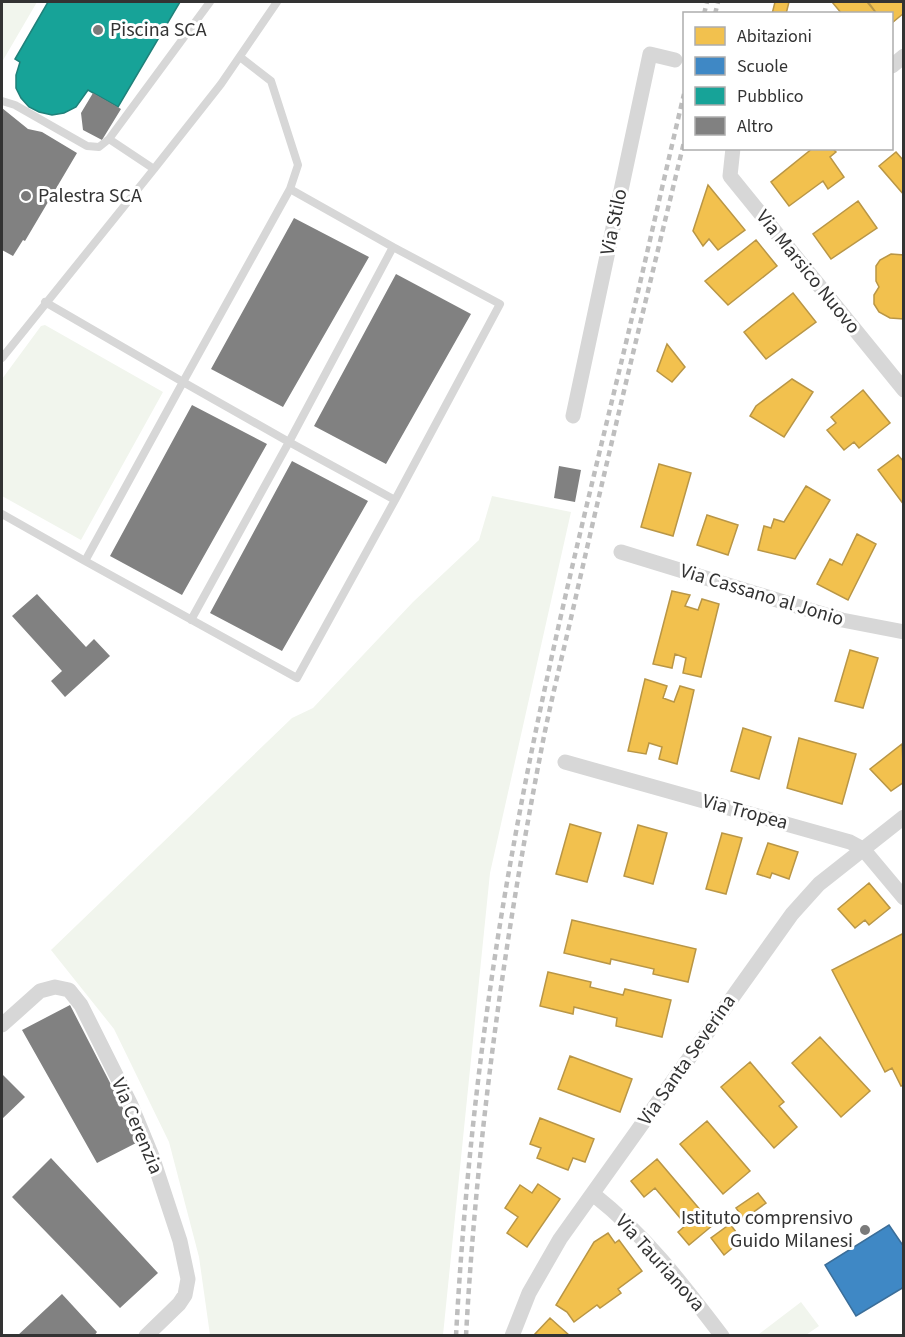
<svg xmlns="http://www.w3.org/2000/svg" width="905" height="1337" font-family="'Source Sans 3',sans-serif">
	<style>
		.green { fill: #f1f5ed }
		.homes { fill: #f2c14e; stroke: #b99646; stroke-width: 1.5 }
		.schools { fill: #3f88c5; stroke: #3b6e99; stroke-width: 1.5 }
		.public { fill: #17a398; stroke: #1f817a; stroke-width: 1.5 }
		.building { fill: #818181 }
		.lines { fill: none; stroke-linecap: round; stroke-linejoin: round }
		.lane { stroke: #d7d7d7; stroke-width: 8 }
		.street { stroke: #d7d7d7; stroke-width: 15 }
		.rail { stroke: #bebebe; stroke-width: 4.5; stroke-dasharray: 6 4.5; stroke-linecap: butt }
		.poi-dot { fill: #7a7a7a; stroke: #fff; stroke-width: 2 }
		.labels { text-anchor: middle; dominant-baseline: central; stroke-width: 6; stroke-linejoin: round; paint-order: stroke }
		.poi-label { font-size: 20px; fill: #333; stroke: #fff; text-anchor: start }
		.street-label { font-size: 20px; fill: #333; stroke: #fff }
	</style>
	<rect width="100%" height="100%" fill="#fff"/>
	<path class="green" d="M2 2H37L2 62Z
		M45 325 163 392 81 540 2 496V379L41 326Z
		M492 496 571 512 490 873 443 1335H210L199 1257 169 1142 114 1029 51 950 292 718 313 708 413 602 479 540Z
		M801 1302 819 1326 806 1335H761L759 1334Z"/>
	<path class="homes" d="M775 2H789L786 14H772Z
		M832 2H867L877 14H842Z
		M871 2H904V13L892 23V14H877L869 3Z
		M813 148H832L836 152 830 157 844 177 828 189 823 181 789 206 771 182Z
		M896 152 904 161V195L879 166Z
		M708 185 745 230 718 250 709 239 703 246 693 231Z
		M858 201 877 228 831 259 813 234Z
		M756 240 777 266 728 305 705 281Z
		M891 254 904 255V319L890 318 879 312 874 304V295L879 287 876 281V266L880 260Z
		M793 293 816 322 766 359 744 332Z
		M667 344 685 367 672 382 657 371Z
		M792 379 813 392 784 437 750 416 756 406Z
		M863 390 890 423 859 448 854 442 844 450 827 430 836 423 831 417Z
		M898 455 904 462V505L878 470Z
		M659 464 691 473 673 536 641 527Z
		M806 486 830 500 795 559 758 550 764 526 771 528 774 519 784 522Z
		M707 515 738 525 728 555 697 545Z
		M857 534 876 544 848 600 817 584 830 559 842 565Z
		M672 591 690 595 685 606 698 610 702 599 719 604 701 677 683 673 686 658 675 654 672 668 653 664Z
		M850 650 878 658 863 708 835 701Z
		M645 679 667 686 663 698 674 702 680 686 694 690 677 764 659 759 662 747 649 743 646 754 628 751Z
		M743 728 771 737 759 779 731 771Z
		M799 738 856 754 842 804 787 788Z
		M902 744 904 782 891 791 870 769Z
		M570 824 601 833 587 882 556 874Z
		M638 825 667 833 653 884 624 876Z
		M722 833 742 838 726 894 706 889Z
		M768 843 798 852 789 879 772 873 770 878 757 874Z
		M869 883 890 908 869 925 865 920 855 928 838 909Z
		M572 920 696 949 688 982 653 974 654 969 611 959 610 964 564 953Z
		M904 933V1085L901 1086 892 1068 885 1072 832 970Z
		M548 972 591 982 590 987 623 995 625 989 671 1000 662 1037 616 1026 617 1018 574 1007 573 1014 540 1006Z
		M820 1037 870 1091 841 1117 792 1063Z
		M570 1056 632 1079 620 1112 558 1089Z
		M750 1062 784 1102 779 1106 797 1127 774 1148 721 1087Z
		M540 1118 594 1139 585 1162 573 1158 568 1170 537 1158 541 1148 530 1144Z
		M707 1121 750 1171 723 1194 680 1144Z
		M657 1159 713 1225 689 1245 678 1232 686 1225 655 1188 644 1197 631 1181Z
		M538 1184 560 1199 527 1247 507 1233 518 1217 505 1208 520 1185 532 1193Z
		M758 1193 766 1203 744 1219 736 1208Z
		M730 1224 742 1240 724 1255 711 1238Z
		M608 1233 615 1243 619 1240 642 1271 618 1289 621 1293 600 1308 597 1305 574 1322 567 1312 556 1305 594 1242Z
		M550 1318 570 1336H536L535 1334Z"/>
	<path class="schools" d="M889 1225 904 1247V1287L856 1316 825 1265Z"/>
	<path class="public" d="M48 2H180L118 107 88 90 76 107 64 113 52 115 39 112 29 107 21 98 16 88V75L20 62 15 59Z"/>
	<path class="building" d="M93 93 121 109 102 140 83 130 81 113Z
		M2 108 28 129 42 132 77 153 25 241 23 240 13 256 2 250Z
		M294 218 369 257 283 407 211 369Z
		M396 274 471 314 386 464 314 426Z
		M192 405 267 444 182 595 110 556Z
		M292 461 368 501 282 651 210 613Z
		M559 466 581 470 575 502 554 498Z
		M37 594 86 647 94 639 110 656 65 697 51 681 62 671 12 616Z
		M70 1005 140 1141 97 1163 22 1030Z
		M2 1074 25 1097 2 1119Z
		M51 1158 158 1273 120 1308 12 1197Z
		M62 1294 97 1332 94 1336H17Z"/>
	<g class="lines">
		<path class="lane" d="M240 57 271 81 298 165 290 189
			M2 101 15 105 87 146 99 147 109 139 210 2
			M109 139 154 169 221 84 277 2
			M393 247 290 189 183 382 289 442 393 247 500 304 395 500
			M2 358 154 169
			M2 514 85 561 183 382 45 302
			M85 561 297 678 395 500 289 442 191 620"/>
		<path class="street" d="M892 66 904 56
			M733 148 730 176 904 390
			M573 416 650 54 675 60
			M621 552 842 620 904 632
			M565 762 850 842 863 849 904 898
			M2 1025 40 991 55 987 69 990 81 1005 131 1105 152 1156 180 1241 188 1279 185 1295 179 1304 146 1336
			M593 1194C646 1236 681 1282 722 1336
			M512 1336 529 1293 560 1239 792 914 819 884 904 817"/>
		<path class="rail" d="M704 14 707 2
			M715 14 718 2
			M456 1336C465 1171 484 1006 514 843 544 677 585 512 625 347 645 263 664 178 684 94
			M466 1336C477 1134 505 934 544 736 553 692 564 649 574 605 609 450 647 296 684 142"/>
	</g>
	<g class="poi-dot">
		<circle cx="98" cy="30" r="6"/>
		<circle cx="26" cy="196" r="6"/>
		<circle cx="865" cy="1230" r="6"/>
	</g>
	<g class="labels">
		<g class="poi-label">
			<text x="110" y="30">Piscina SCA</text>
			<text x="38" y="196">Palestra SCA</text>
			<text x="853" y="1218" text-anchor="end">Istituto comprensivo<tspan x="853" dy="23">Guido Milanesi</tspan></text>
		</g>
		<g class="street-label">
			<text transform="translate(614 222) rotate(-78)">Via Stilo</text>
			<text transform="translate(808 272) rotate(51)">Via Marsico Nuovo</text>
			<text transform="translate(762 595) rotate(17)">Via Cassano al Jonio</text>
			<text transform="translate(745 812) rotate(15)">Via Tropea</text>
			<text transform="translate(687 1060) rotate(-55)">Via Santa Severina</text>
			<text transform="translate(137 1126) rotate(67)">Via Cerenzia</text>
			<text transform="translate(660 1263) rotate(48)">Via Taurianova</text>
		</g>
	</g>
	<rect width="905" height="1337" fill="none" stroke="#333333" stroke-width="6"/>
	<rect x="683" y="12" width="210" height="138" fill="#ffffff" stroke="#adadad" stroke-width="1.5"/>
	<rect x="695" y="27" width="30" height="18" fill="#f2c14e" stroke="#adadad" stroke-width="1.5"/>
	<text x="737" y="42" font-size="18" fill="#333333">Abitazioni</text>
	<rect x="695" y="57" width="30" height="18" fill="#3f88c5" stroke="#adadad" stroke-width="1.5"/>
	<text x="737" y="72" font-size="18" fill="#333333">Scuole</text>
	<rect x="695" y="87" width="30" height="18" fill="#17a398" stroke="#adadad" stroke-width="1.5"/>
	<text x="737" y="102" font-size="18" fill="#333333">Pubblico</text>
	<rect x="695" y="117" width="30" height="18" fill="#818181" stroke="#adadad" stroke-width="1.5"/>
	<text x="737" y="132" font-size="18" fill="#333333">Altro</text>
</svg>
